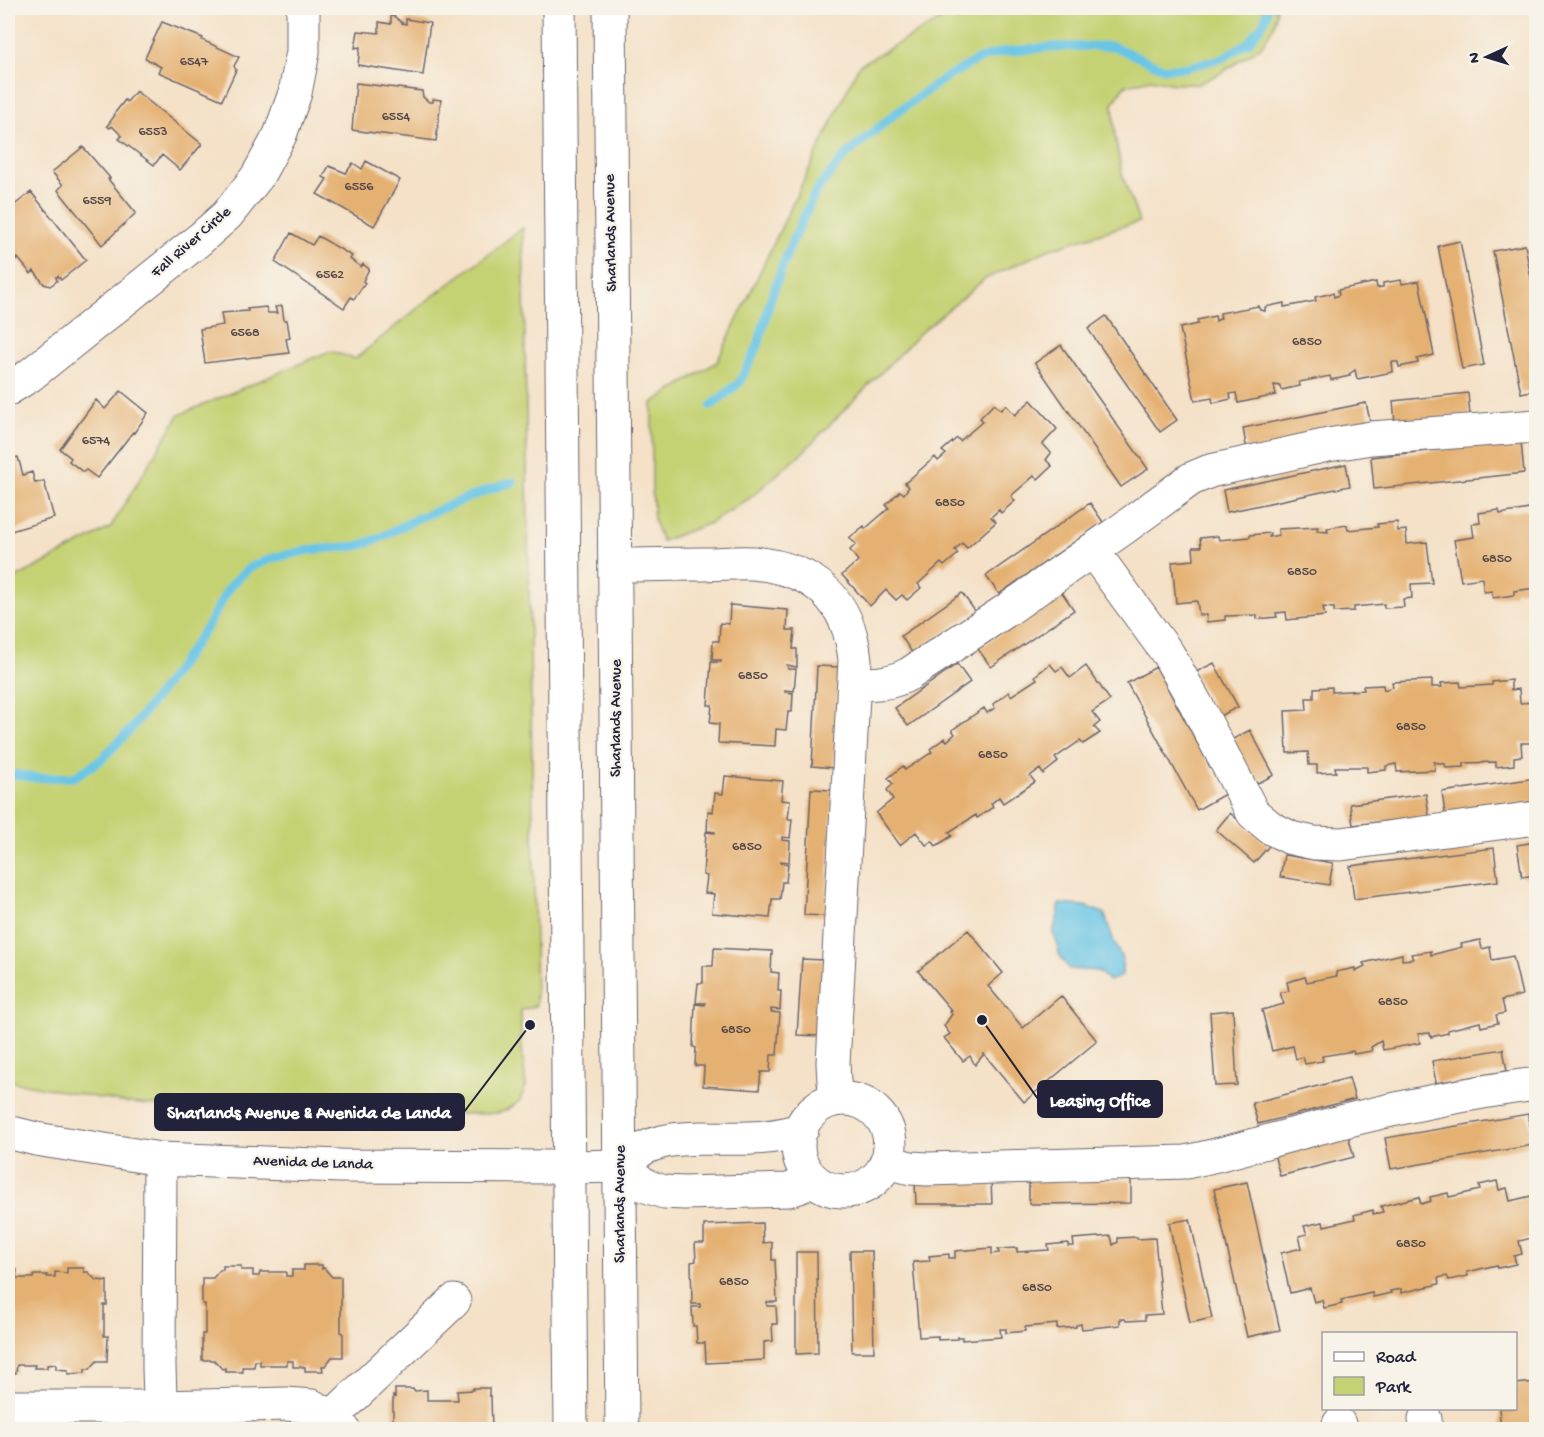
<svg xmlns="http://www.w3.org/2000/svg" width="1544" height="1437" font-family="'Gochi Hand',sans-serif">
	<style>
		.green { fill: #c5d273; stroke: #747a57; stroke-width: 1.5 }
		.water { fill: #68c5e6; stroke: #457490; stroke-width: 1.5 }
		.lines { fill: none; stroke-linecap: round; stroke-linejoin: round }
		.stream { stroke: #68c5e6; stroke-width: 9 }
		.building { fill: #e5b172 }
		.minor-casing { stroke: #6c656c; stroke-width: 35 }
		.major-casing { stroke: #6c656c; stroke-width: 35 }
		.minor { stroke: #fff; stroke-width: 33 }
		.major { stroke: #fff; stroke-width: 33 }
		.labels { text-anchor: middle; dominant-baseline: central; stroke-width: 4.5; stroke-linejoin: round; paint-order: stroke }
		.number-label { font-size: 14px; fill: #534649 }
		.street-label { font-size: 16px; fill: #22223b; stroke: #f7f3e8 }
		.leader { fill: none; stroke: #22223b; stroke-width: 2 }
		.callout-dot { fill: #22223b; stroke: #f7f3e8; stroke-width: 2 }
		.callout { fill: #22223b; stroke: #22223b; stroke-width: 2 }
		.callout-label { font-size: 18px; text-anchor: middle; font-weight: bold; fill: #fff }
	</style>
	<rect width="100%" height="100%" fill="#f7f3e8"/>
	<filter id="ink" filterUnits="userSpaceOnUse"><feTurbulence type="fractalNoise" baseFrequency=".0167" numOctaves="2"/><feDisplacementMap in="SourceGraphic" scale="12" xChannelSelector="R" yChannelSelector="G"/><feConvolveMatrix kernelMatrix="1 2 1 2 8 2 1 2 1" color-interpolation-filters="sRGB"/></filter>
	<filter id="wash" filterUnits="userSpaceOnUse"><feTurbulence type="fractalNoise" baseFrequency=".008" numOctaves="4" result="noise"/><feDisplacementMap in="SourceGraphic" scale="24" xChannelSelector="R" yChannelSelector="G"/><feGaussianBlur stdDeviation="1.35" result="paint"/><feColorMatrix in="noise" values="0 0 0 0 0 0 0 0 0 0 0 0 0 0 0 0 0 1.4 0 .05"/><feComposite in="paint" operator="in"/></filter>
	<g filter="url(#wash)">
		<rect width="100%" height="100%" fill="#f4e1c7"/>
		<path class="green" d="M962 8H1277L1274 25 1262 46 1221 73 1198 84H1174L1150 79 1124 86 1113 104 1115 136 1122 174 1139 222 1120 227 1050 249 985 279 920 333 804 451 750 498 710 523 662 541 654 521 652 489V403L717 362 859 65Z
			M523 228 536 1006 521 1010V1039L526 1086 519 1102 508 1109 499 1113 473 1114 224 1113 121 1102 8 1081V581L14 579 110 528 179 415 330 351 355 359 424 303Z"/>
		<path class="water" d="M1059 904 1084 906 1104 913 1114 942 1122 959V976L1109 981 1098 971 1069 969 1059 954 1058 945 1053 933 1059 911Z"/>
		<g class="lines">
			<path class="stream" d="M711 406 739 383 758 346 770 301 790 246 816 191 844 157 896 113 945 78 979 59 1002 52 1050 47 1113 46 1163 68H1183L1223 58 1250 41 1264 22 1268 8
				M8 773 35 778 74 777 101 760 131 729 176 671 208 625 230 586 249 568 273 558 309 550 358 546 380 538 414 520 455 503 488 490 513 482"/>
		</g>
		<g id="blocks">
			<path class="building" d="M391 16 395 17 402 23 406 24V19L430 23 423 75 358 65 360 47 355 48 358 31 379 33V22L391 24Z
				M162 22 203 38 202 40 239 57 234 66 236 70 222 100 158 72 161 67 145 58Z
				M356 83 422 91 423 97 429 102H433V99L441 100 436 141 352 130Z
				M136 91 202 144 180 170 162 155 154 165 119 139 122 136 112 126 110 128 107 126 115 115 114 114 125 100 127 102Z
				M83 147 110 178 108 179 136 213 102 245 58 190 63 185 52 172Z
				M366 161 400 180 374 226 317 194 327 179 323 177 329 166 346 173 353 163 362 169Z
				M31 192 86 260 61 280 58 276 56 277 57 281 50 286 44 284 34 271 31 274 18 258 17 261 8 249V210Z
				M291 233 312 245 318 236 352 256 350 259 361 267 363 264 369 269 363 281 365 283 354 299 351 297 344 308 275 262Z
				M1460 241 1484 365 1462 369 1438 246Z
				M1525 245 1536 305V390L1521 393 1493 251Z
				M1401 280 1402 284 1419 281 1434 355 1417 359 1418 363 1399 367 1398 362H1392L1393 372 1357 379 1355 370 1349 374 1350 376 1331 380 1330 376 1299 382 1300 386 1281 390 1280 386 1274 385 1276 395 1238 403 1236 393 1230 394 1231 399 1213 403 1212 398 1195 401 1180 328 1198 324 1197 320 1215 316 1216 321 1221 318 1220 313 1258 306 1260 310 1265 311V307L1284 303V307L1316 301 1315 297 1333 293 1334 297 1339 295 1338 290 1376 282 1377 288 1383 287V283Z
				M282 306 284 320H287L290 338 286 339 289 353 205 363 200 329 223 325 221 313 248 311 247 309 266 307 268 313H277L275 307Z
				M1106 316 1177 420 1160 432 1088 329Z
				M1061 345 1148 469 1121 487 1035 363Z
				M121 391 148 413 134 433 133 432 97 478 86 470 83 472 69 461 71 458 60 449 96 400 105 409Z
				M1468 393 1470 415 1395 423 1393 401Z
				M1031 400 1057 429 1043 444 1051 453 1046 460 1052 466 1038 479 1034 476 1011 496 1015 501 1001 513 999 510 991 517 996 522 967 548 962 543 955 550 958 554 944 566 941 563 918 584 921 588 907 600 902 595 896 600 886 590 870 606 842 575 858 561 850 550 856 544 849 538 864 526 865 529 889 508 886 505 900 491 904 494 909 487 905 483 935 457 938 461 946 454 942 451 957 438 960 441 983 421 980 418 994 404 1001 410 1006 405 1015 415Z
				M1366 403 1371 425 1247 451 1243 428Z
				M1521 441 1524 473 1374 489 1371 457Z
				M1529 443H1536V464L1531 465Z
				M18 457 23 475 32 472 35 483 44 481 54 518 8 532V459Z
				M1346 464 1350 486 1227 512 1223 490Z
				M1090 503 1103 522 999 594 986 576Z
				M1536 504V588L1514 591V595L1493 598 1492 591 1484 592 1482 578 1461 581 1454 540 1474 537 1472 524 1480 523 1479 513 1499 510 1500 514 1529 509V506Z
				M1397 522 1398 531 1406 530 1407 544 1427 542 1432 583 1411 584 1412 598 1403 599 1404 607 1384 608V604L1354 607V611L1334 612V608L1323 607 1325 616 1287 620 1286 612 1276 613 1277 617 1257 619V615L1225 616V620L1207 622 1206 615H1199L1197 601 1176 603 1172 562 1194 560 1193 547H1201L1200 538 1218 536 1219 540 1250 537V535L1270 533 1269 537 1279 535 1278 529 1318 527 1317 531 1328 532 1327 528 1347 525 1348 530 1378 527 1377 524Z
				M1061 591 1074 610 991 667 978 649Z
				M962 593 975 611 913 654 901 636Z
				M730 605 788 610 787 630H795L793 649H797V667L787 665 788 669H796L794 691 785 690V692L793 693 792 712H788L786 730 776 729 775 746 718 743 719 724 710 723 712 705H708L711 662H721V660H712L713 641H719L720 623 729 624Z
				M1214 663 1238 707 1218 717 1194 673Z
				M957 664 970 682 908 726 895 708Z
				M1050 664 1056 671 1062 667 1070 678 1086 666 1110 700 1092 712 1100 722 1094 727 1100 733 1083 744 1080 741 1055 758 1058 762 1043 774 1040 769 1030 776 1035 782 1003 803 999 797 991 804 993 807 977 818 976 815 949 832 952 836 936 846 932 841 926 845 916 832 900 845 876 813 893 799 887 790 893 784 888 778 903 766 905 770 932 752 930 749 945 738 947 741 955 734 952 730 984 708 987 713 995 708 993 704 1009 692 1011 696 1037 679 1035 676Z
				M817 666 839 667 834 768 812 766Z
				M1156 667 1225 794 1197 810 1127 683Z
				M1432 680V687H1442L1441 683 1460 682 1461 687 1492 685V682L1511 680V690L1519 689 1520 703 1536 702V743H1521L1522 756 1514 757V765L1496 767V762L1464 763V767L1446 768 1445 764 1434 762 1435 770 1397 772 1396 764 1386 766V770L1367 772V767H1335L1336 772 1317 773V765H1309L1308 752 1287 753 1285 711 1307 710 1306 698H1314V688L1332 687V692L1364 690 1363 686 1383 685 1384 690 1393 687 1392 682Z
				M1250 730 1274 775 1254 785 1231 740Z
				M725 776 783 781 781 800 790 801 788 819H792L790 838 782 837V840L790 841 789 862 781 861V863L788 864 786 882H782L780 899H772L770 918 712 913 714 894 705 893 707 876 703 875 706 832 715 833V832L707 831 708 811 713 812 715 793 723 794Z
				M1536 778V801L1445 814 1442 792Z
				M811 789 833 790 826 916 804 915Z
				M1426 794 1429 816 1353 825 1350 804Z
				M1230 813 1269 846 1254 863 1216 830Z
				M1536 842V875L1522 877 1517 845Z
				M1494 848 1498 881 1354 899 1350 866Z
				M1284 855 1333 863 1329 885 1280 877Z
				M968 930 1003 973 988 986 1023 1028 1061 996 1097 1041 1024 1102 984 1054 975 1065 970 1056 963 1061 944 1038 950 1034 944 1026 952 1014 950 1012 952 1011 918 971Z
				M1480 940 1482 949 1490 947 1492 960 1513 956 1522 995 1502 1000 1505 1013 1496 1015 1498 1023 1481 1027 1480 1022 1448 1030V1033L1431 1037 1430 1033 1418 1034 1420 1043 1383 1050 1381 1041 1371 1047 1372 1051 1354 1054 1353 1051 1322 1056 1323 1061 1305 1064 1303 1057 1296 1059 1293 1046 1272 1051 1262 1010 1284 1004 1280 993 1289 991 1287 982 1305 977 1307 982 1337 976 1336 972 1355 968V971L1365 966 1363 963 1402 954V960L1413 959 1411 954 1431 951V955L1462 947 1461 944Z
				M714 948 772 951 771 972 779 973 778 991H781L780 1010 771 1009V1012L780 1013 777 1055H771L770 1072H761L759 1090 703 1086 704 1066H695L696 1048 693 1047 695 1004 705 1005V1003H696L698 983H703V966H713Z
				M802 959 824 960 820 1036 797 1035Z
				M1233 1010 1237 1085 1215 1086 1210 1012Z
				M1503 1049 1507 1071 1436 1083 1432 1061Z
				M1349 1078 1355 1099 1258 1124 1252 1103Z
				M1528 1114 1534 1145 1391 1169 1385 1138Z
				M1348 1135 1354 1157 1280 1176 1274 1154Z
				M1131 1180V1203L1029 1204V1181Z
				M991 1181 992 1204H916L915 1182Z
				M1497 1181 1499 1190 1507 1188 1510 1201 1531 1196 1536 1221V1237L1519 1241 1522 1254 1514 1256 1516 1264 1498 1268 1497 1265 1467 1272 1468 1276 1449 1280 1447 1276 1438 1278 1439 1284 1401 1293V1289L1390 1291 1391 1293 1373 1297 1372 1293 1341 1300 1342 1304 1324 1308 1322 1300 1314 1302 1310 1288 1290 1293 1281 1253 1302 1248 1299 1236 1307 1234 1304 1226 1323 1222 1324 1226 1355 1219 1354 1215 1373 1210V1214L1383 1212 1381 1206 1419 1197 1421 1204 1431 1201 1430 1197 1448 1193 1449 1197 1480 1190 1479 1185Z
				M1247 1182 1280 1330 1247 1337 1214 1189Z
				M1190 1219 1212 1318 1190 1323 1169 1223Z
				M762 1223 763 1243 772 1242V1260H775L777 1302H767V1306H776L777 1324H772L773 1341 764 1342V1360L706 1363 705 1343H697L696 1326H693L692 1307H700V1304H692L691 1262 696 1261 695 1243H704V1225Z
				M1111 1236 1113 1245 1118 1242V1238L1137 1237V1239L1155 1238 1162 1314 1145 1315V1320L1126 1321 1125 1319H1120V1325L1082 1329 1081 1324 1076 1325V1327L1057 1329V1324L1025 1327V1331L1006 1333V1329H1000L1001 1337 962 1340V1337H957V1339L938 1340V1336L919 1337 913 1262 930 1261 929 1256 949 1254V1258H955V1251L992 1248V1254L999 1253 998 1249 1017 1248V1252L1049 1250 1048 1245 1068 1243V1246H1074L1073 1239Z
				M850 1251H872L874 1352H852Z
				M796 1252H817L818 1353 796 1354Z
				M304 1265H322V1269L324 1268 332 1277H341V1332L343 1333V1357H332L325 1366H322L323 1371H305V1367H293V1361H287V1365H260V1361H255L254 1367H242L243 1372H225V1368L222 1369 214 1360H202V1334H205V1304H202V1278H213L220 1270H223V1266H241V1270H253V1276H259L260 1272H286V1276H292V1270H304Z
				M67 1268H84V1272H88L96 1280 107 1281V1305H104V1336H108L107 1361H97L90 1369H85V1373L68 1374V1370L56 1369V1364L47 1365V1368H34L35 1365H17L16 1373H8V1270H17L16 1278H33L34 1275H47V1277H55V1272L67 1273Z
				M1536 1382V1430H1501L1499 1408H1516V1384Z
				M473 1388H489V1396H491L492 1430H393V1396L395 1397V1389H413L414 1391 427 1390V1400H458L457 1391 473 1390Z"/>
		</g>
	</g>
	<g filter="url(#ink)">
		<use href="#blocks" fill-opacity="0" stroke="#6c656c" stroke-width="1.5"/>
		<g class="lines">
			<g class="minor-casing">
				<path id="minor" d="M8 389 29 376 200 239 227 215 257 177 280 135 295 93 303 52V8
					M1092 550 1168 654 1196 704 1253 813 1271 828 1291 838 1314 843 1341 844 1536 818
					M616 565C645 565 674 564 703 564 719 564 737 562 753 563 814 569 849 599 855 660L833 1063 834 1082 837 1099
					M854 684C874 684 891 684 909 674L1004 612 1124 528 1191 479 1210 471 1328 445 1371 438 1536 426
					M798 1145a46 46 0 1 1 92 0a46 46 0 1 1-92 0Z
					M8 1132 36 1139 160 1159 341 1166 568 1167 621 1166
					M160 1159 159 1367 161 1428
					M886 1162 911 1168 927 1169 1186 1162C1236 1152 1284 1136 1333 1124 1400 1107 1468 1093 1536 1084
					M621 1166 646 1186 664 1192 684 1193 788 1190 799 1187 812 1179
					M621 1166C629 1160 638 1151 647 1147 664 1139 683 1139 701 1138 735 1138 770 1141 802 1129
					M8 1407H160L286 1404 312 1406 332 1417 344 1430
					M332 1417 454 1301
					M1425 1419 1426 1430
					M1339 1424 1340 1430"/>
			</g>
			<g class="major-casing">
				<path id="major" d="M559 8 571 1430
					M610 8 622 1430"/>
			</g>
			<use href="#minor" class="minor"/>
			<use href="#major" class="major"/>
		</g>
	</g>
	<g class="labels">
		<g class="number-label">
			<text x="194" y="62">6547</text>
			<text x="396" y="117">6554</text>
			<text x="153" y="132">6553</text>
			<text x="359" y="187">6556</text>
			<text x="97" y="201">6559</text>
			<text x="330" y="275">6562</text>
			<text x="245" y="333">6568</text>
			<text x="1307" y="342">6850</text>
			<text x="96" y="441">6574</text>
			<text x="950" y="503">6850</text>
			<text x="1497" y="559">6850</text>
			<text x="1302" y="572">6850</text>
			<text x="753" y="676">6850</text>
			<text x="1411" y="727">6850</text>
			<text x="993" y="755">6850</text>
			<text x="747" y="847">6850</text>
			<text x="1393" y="1002">6850</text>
			<text x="736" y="1030">6850</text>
			<text x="1411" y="1244">6850</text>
			<text x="734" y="1282">6850</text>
			<text x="1037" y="1288">6850</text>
		</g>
		<g class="street-label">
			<text transform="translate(612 233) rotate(-91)">Sharlands Avenue</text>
			<text transform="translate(192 243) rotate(-41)">Fall River Circle</text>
			<text transform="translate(617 718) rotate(-90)">Sharlands Avenue</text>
			<text transform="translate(313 1164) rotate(2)">Avenida de Landa</text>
			<text transform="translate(621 1204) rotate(-90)">Sharlands Avenue</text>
		</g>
	</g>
	<path class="leader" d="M982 1020L1038 1099M530 1025L464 1112"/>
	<g class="callout-dot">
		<circle cx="982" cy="1020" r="6"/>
		<circle cx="530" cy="1025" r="6"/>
	</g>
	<g class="callout">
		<rect x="1038" y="1081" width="124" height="36" rx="6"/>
		<rect x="155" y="1094" width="309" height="36" rx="6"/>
	</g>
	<g class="callout-label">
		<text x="1100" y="1106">Leasing Office</text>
		<text x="309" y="1118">Sharlands Avenue &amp; Avenida de Landa</text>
	</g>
	<rect width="1544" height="1437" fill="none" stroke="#f7f3e8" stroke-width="30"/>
	<rect x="1322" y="1332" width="195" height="78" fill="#f7f3e8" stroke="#a29fa3" stroke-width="1.5"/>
	<rect x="1334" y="1352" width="30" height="9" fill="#ffffff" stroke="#a29fa3" stroke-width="1.5"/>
	<text x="1376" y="1362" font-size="18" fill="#22223b">Road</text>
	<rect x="1334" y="1377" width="30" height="18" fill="#c5d273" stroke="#a29fa3" stroke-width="1.5"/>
	<text x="1376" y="1392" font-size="18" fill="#22223b">Park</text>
	<g transform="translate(1487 57) rotate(266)" stroke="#f7f3e8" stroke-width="4.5" paint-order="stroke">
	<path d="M0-4.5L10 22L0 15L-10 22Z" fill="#22223b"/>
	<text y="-9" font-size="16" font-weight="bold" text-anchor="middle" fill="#22223b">N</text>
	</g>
</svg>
